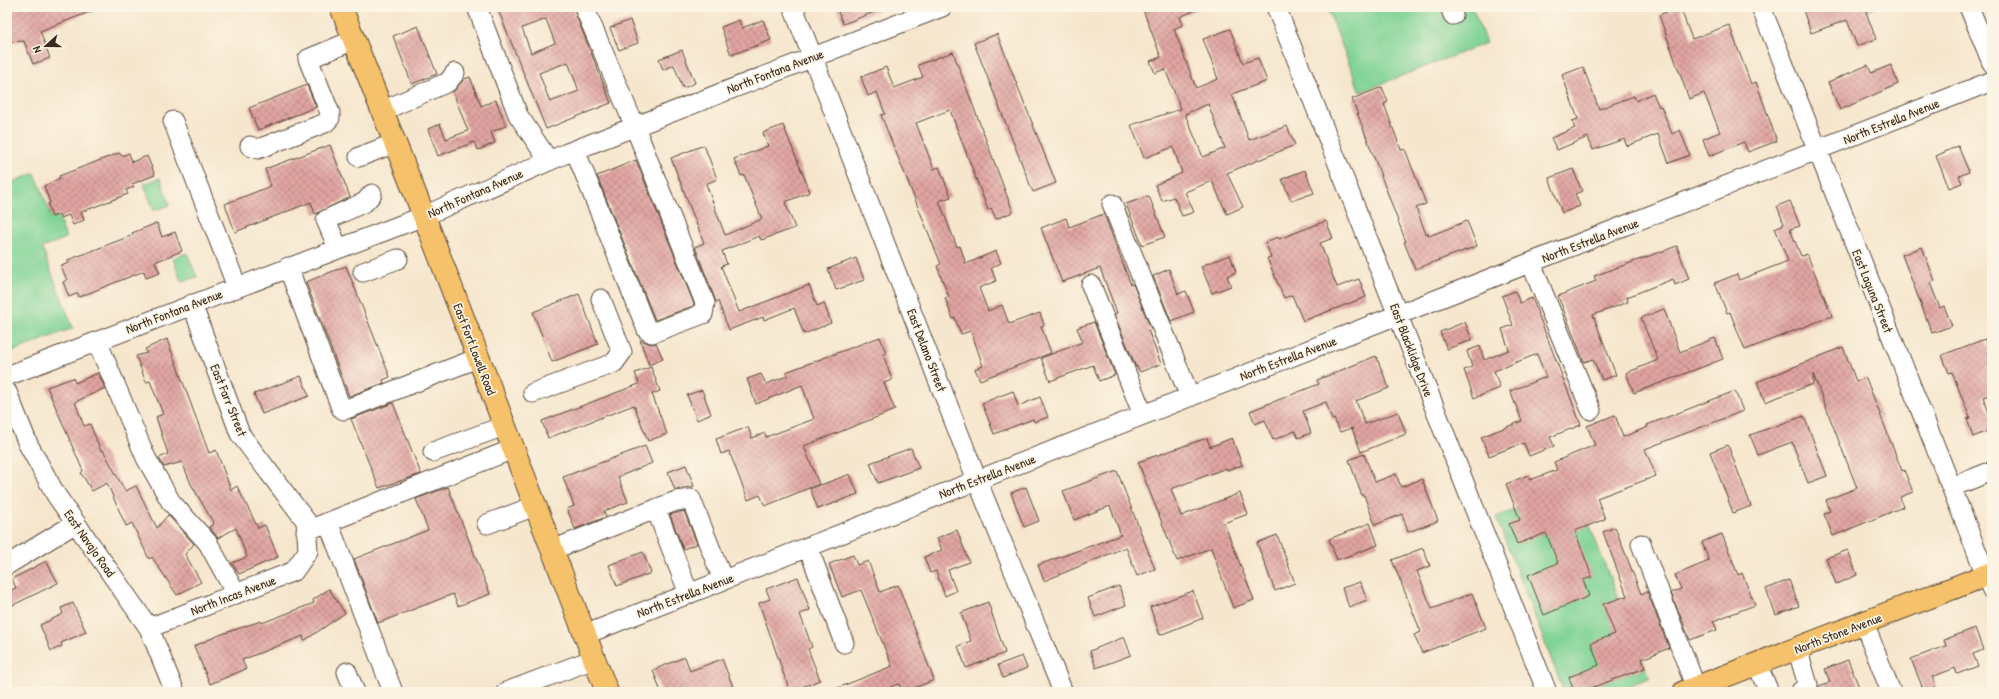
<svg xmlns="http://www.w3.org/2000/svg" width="1999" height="699" font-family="'Patrick Hand',sans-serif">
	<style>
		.green { fill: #80d395; stroke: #5e7e5a }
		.building { fill: url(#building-cross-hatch); fill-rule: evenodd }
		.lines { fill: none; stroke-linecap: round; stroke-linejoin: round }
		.minor-casing { stroke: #574638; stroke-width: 21 }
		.major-casing { stroke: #574638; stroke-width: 24 }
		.minor { stroke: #fff; stroke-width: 19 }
		.major { stroke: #f5c16b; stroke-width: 22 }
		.labels { text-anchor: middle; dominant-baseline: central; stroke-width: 3.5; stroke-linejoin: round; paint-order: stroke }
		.street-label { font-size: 13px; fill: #3b2a1e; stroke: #fcf5e5 }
	</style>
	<defs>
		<pattern id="building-cross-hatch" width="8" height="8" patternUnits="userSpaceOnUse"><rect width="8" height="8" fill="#e1a5a3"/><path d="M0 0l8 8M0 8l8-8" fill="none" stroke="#b88784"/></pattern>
	</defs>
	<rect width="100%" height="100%" fill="#fcf5e5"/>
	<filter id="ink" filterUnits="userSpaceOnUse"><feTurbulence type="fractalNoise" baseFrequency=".025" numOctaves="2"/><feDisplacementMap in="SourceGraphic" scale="8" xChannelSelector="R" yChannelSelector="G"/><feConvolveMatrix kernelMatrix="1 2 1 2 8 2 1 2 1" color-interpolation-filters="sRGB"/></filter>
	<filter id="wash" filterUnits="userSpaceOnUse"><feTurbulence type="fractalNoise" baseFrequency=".012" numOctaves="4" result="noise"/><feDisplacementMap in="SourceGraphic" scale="16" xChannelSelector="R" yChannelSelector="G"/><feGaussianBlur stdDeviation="0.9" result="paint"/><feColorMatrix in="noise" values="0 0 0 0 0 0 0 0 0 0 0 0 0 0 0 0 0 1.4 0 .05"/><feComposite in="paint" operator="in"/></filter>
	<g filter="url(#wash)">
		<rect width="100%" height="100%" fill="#f6e6cd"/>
		<path class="green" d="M1327 7H1472L1486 43 1360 92Z
			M35 173 52 218 58 216 66 238 42 248 73 328 9 353 7 348V184Z
			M160 178 170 205 154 211 144 184Z
			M187 253 197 277 181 282 173 258Z
			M1575 487 1630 630 1650 678 1610 692H1564L1496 517Z"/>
		<g id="blocks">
			<path class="building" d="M7 7H100V8L40 31 50 58 33 64 24 41 7 42Z
				M497 7H573L611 103 546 129ZM546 19 555 43 531 53 522 28ZM568 62 579 91 550 102 539 73Z
				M836 7H885V8L843 24Z
				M1142 7H1202L1180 17 1183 25 1174 29 1196 88 1218 79 1203 39 1230 29 1243 63 1258 58 1267 81 1232 94 1249 140 1287 126 1295 145 1227 173 1243 207 1227 214 1212 181 1185 192 1194 212 1182 216 1174 197 1162 201 1155 185 1182 173 1173 147 1144 158 1131 125 1181 109 1165 69 1155 73 1150 61 1161 57ZM1208 104 1225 148 1203 157 1185 114Z
				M1680 7 1692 39 1729 25 1751 84 1756 82 1777 141 1748 152 1744 142 1709 156 1703 139 1720 132 1704 93 1689 99 1659 15Z
				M1802 7H1877L1866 12 1876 39 1857 46 1847 20 1811 33Z
				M630 20 638 43 619 50 610 28Z
				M739 20 742 28 763 20 771 40 731 55 721 27Z
				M418 26 437 74 412 84 393 36Z
				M997 34 1056 183 1033 192 974 43Z
				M682 50 695 83 683 88 674 65 663 70 659 59Z
				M953 52 1013 212 996 219 991 208 988 210 950 110 916 123 934 169 939 167 951 197 939 201 957 247 960 246 966 264 996 251 1001 263 991 268 996 281 979 288 988 311 1002 305 1009 324 1040 313 1044 325 1041 326 1051 353 980 380 975 369 983 366 971 331 961 334 955 318 953 319 945 298 949 297 937 266 941 264 881 115 885 114 877 92 868 96 861 77 886 67 894 88 923 77 918 65Z
				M1868 65 1871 73 1891 65 1898 84 1840 110 1828 82Z
				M1583 67 1599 109 1634 96 1636 101 1653 93 1659 107 1661 106 1672 134 1680 130 1690 155 1669 163 1658 134 1627 146 1624 139 1593 150 1588 137 1557 150 1551 138 1575 128 1572 121 1578 119 1562 75Z
				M470 77 481 106 496 100 506 126 491 132 495 143 478 150 474 142 438 156 428 129 440 124 446 139 468 131 453 92 464 79Z
				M307 85 316 107 258 130 249 108Z
				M1382 87 1388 102 1384 104 1401 150 1405 149 1426 204 1416 208 1426 234 1428 233 1429 236 1467 221 1477 246 1415 269 1404 242H1406L1352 99Z
				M783 125 810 192 785 202 795 228 761 240 759 236 722 251 727 264 721 266 739 312 809 285 817 306 824 303 831 323 804 334 794 308 764 320 763 317 729 330 718 301 716 302 695 247 704 243 671 158 704 145 717 179 706 184 725 235 762 219 744 175 741 176 734 159 768 146 763 133Z
				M330 145 350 197 315 214 311 202 235 232 225 204 271 186 265 169Z
				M1958 146 1969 172 1959 176 1962 183 1949 188 1936 156Z
				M119 153 122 156 129 153 132 162 147 156 155 175 132 184 134 187 126 190 128 194 81 212 84 220 73 225 69 215 61 218 59 214 52 217 48 204 50 203 44 186 60 178 59 176Z
				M636 160 694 304 693 306 655 320 597 176Z
				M1573 169 1582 191 1575 194 1580 206 1562 213 1549 178Z
				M1305 170 1314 193 1291 201 1282 179Z
				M1149 196 1165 237 1142 245 1126 204Z
				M1790 201 1800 226 1790 229 1801 256 1807 254 1832 316 1745 350 1730 312 1727 313 1715 283 1737 274 1739 280 1788 261 1775 228 1784 224 1777 206Z
				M1104 214 1131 285 1133 284 1151 329 1148 330 1161 364 1140 372 1137 366 1136 367 1114 314 1117 313 1100 268 1062 282 1041 228 1066 218 1069 227Z
				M1326 221 1333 238 1320 243 1337 287 1359 279 1366 297 1303 321 1292 295 1284 298 1267 258 1271 257 1265 242 1278 237 1279 239Z
				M157 223 162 237 175 232 182 251 155 262 160 273 146 278 144 271 79 297 78 293 69 297 63 282 67 280 61 266 69 263 68 260 133 235 132 233Z
				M1677 246 1689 279 1675 285 1673 279 1627 297 1628 302 1593 315 1616 375 1602 380 1593 359 1584 362 1558 296 1596 281 1594 276Z
				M1922 247 1935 281 1930 283 1940 308 1944 306 1952 326 1932 333 1902 255Z
				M1230 255 1236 272 1227 276 1231 286 1212 293 1201 266Z
				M856 258 864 280 836 290 828 269Z
				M346 266 390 377 383 380 384 383 349 396 306 282Z
				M1169 269 1178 294 1186 291 1194 312 1171 321 1153 276Z
				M1515 291 1520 303 1532 298 1581 425 1550 437 1554 446 1529 456 1524 443 1489 456 1481 437 1522 421 1510 391 1546 377 1537 354 1494 371 1500 388 1474 398 1464 370 1472 367 1467 351 1480 346 1484 360 1509 350 1502 329 1513 325 1502 296Z
				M579 294 598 344 552 362 533 312Z
				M1664 309 1680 352 1715 338 1723 359 1634 393 1626 373 1658 360 1641 318Z
				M1094 322 1115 375 1099 381 1093 365 1050 381 1041 358 1083 342 1077 328Z
				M1465 322 1472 340 1447 349 1440 332Z
				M880 337 886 353 883 354 892 380 884 383 895 410 804 446 819 484 765 506 760 495 748 500 729 451 721 454 716 439 748 427 752 438 765 433 766 437 814 419 802 385 756 404 747 379 761 374 766 384 787 376 786 372Z
				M167 339 209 453 216 450 231 490 237 486 258 528 265 525 278 557 239 574 232 563 247 557 236 528 218 538 209 527 214 524 191 484 182 462 164 467 159 458 168 454 156 417 163 414 150 381 146 382 136 356 147 353 145 349Z
				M1985 339 1992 358V394L1983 397 1992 420V429L1973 437 1967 419 1970 418 1952 372 1949 373 1942 355Z
				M640 340 651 344 656 343 663 359 649 365Z
				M1843 347 1856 381 1866 378 1902 471 1904 470 1913 492 1900 497 1903 507 1833 536 1824 514 1830 511 1826 500 1857 488 1813 374V384L1765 402 1757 382Z
				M1376 356 1389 388 1356 401 1365 424 1398 412 1406 434 1361 452 1352 428 1340 432 1334 419 1332 420 1326 402 1303 411 1311 433 1298 438 1295 431 1273 440 1265 420 1255 424 1250 411 1319 384 1317 380Z
				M651 367 660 391 652 394 667 434 648 441 634 405 548 438 542 421 639 384 635 373Z
				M98 373 105 388 75 402 84 426 90 424 101 451 103 450 125 491 136 486 157 528 168 515 194 544 185 554 201 582 177 595 152 557 149 559 132 523 126 526 107 483 92 491 81 473 83 471 47 387 73 378 75 383Z
				M301 376 309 396 262 414 254 394Z
				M702 390 711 414 697 420 687 395Z
				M1013 391 1018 406 1040 397 1048 417 1034 422 1033 419 994 434 982 403Z
				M1735 391 1743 411 1645 449 1656 476 1597 498 1605 519 1575 531 1592 577 1583 580 1589 596 1544 615 1528 575 1558 563 1546 533 1517 544 1509 524 1520 520 1506 484 1528 475 1530 480 1557 470 1554 462 1595 445 1587 426 1615 415 1623 437 1648 427 1647 425Z
				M393 403 421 474 379 488 351 419Z
				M1804 416 1827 476 1808 483 1792 442 1758 455 1750 435Z
				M1207 438 1210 447 1232 438 1242 465 1227 470 1226 468 1171 489 1181 516 1240 493 1248 514 1224 523 1254 600 1233 608 1211 548 1177 561 1138 462Z
				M1728 445 1751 506 1733 513 1710 452Z
				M645 446 652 463 618 477 628 502 604 511 606 517 575 529 567 509 574 506 563 477Z
				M911 448 919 468 878 483 870 463Z
				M1364 454 1375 482 1396 474 1401 487 1422 479 1438 521 1408 532 1402 514 1375 525 1364 495 1362 496 1349 460Z
				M686 465 694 486 675 490 668 472Z
				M1117 471 1155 569 1137 576 1126 547 1044 581 1038 565 1121 535 1110 506 1074 520 1063 491Z
				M850 474 858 494 818 509 810 489Z
				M448 487 490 594 458 606 453 594 378 623 354 559 428 530 416 499Z
				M1026 487 1039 521 1024 527 1011 493Z
				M684 511 697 544 683 549 670 515Z
				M1370 523 1378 545 1337 560 1329 539Z
				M1615 527 1641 594 1647 591 1669 648 1642 659 1645 668 1580 692H1574L1569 677 1599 665 1591 643 1615 634 1603 604 1627 596 1603 532Z
				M957 530 969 562 948 570 956 591 945 596 936 571 930 573 924 557 942 550 937 538Z
				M1722 534 1738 575 1742 573 1755 605 1713 621 1717 630 1690 640 1671 593 1681 589 1675 575 1709 561 1702 542Z
				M1277 535 1295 583 1275 591 1257 543Z
				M1423 548 1430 566 1417 571 1432 609 1472 593 1486 628 1422 653 1414 635 1421 632 1392 560Z
				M1848 550 1857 575 1836 584 1826 558Z
				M643 552 651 573 617 586 609 565Z
				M853 555 857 565 868 561 880 592 898 585 934 680 904 692H902L899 684 877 692H828L892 666 861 590 842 597 829 564Z
				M46 561 58 583 7 608V592L16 588 12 579Z
				M798 577 810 610 800 614 812 647 808 649 820 680 790 692 759 603 770 599 766 589Z
				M1789 580 1799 606 1776 615 1766 589Z
				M1360 582 1367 600 1349 607 1342 588Z
				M1119 586 1126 605 1095 617 1088 598Z
				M329 589 345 613 304 641 303 636 242 660 246 669 210 684 194 646 222 634 261 621 262 623 314 603 313 600Z
				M1193 591 1203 618 1160 635 1150 607Z
				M988 602 1005 653 966 668 958 646 971 641 961 613Z
				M73 603 86 632 61 643 62 646 51 651 40 625 63 614 61 608Z
				M1975 628 1983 650 1973 654 1978 666 1957 674 1955 668 1932 677 1936 686 1924 691 1911 659 1946 646 1944 640Z
				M1124 637 1131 655 1096 668 1090 651Z
				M1022 656 1027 668 1003 678 998 665Z
				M685 657 690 671 722 659 735 692H661L653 670Z
				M1848 660 1861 692H1816L1819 686 1830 682 1825 669Z"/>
		</g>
	</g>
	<g filter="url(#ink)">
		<use href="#blocks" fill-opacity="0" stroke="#574638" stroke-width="1"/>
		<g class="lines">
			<g class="minor-casing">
				<path id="minor" d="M477 7 518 115 549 161
					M793 7 977 480 1063 692
					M1276 7C1368 235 1457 464 1547 692
					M1450 7 1453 15
					M1761 7 1992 590
					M1969 7 1992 63
					M382 111 448 82 455 73
					M173 121 237 287
					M250 146 258 149 325 123 330 118V113L308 59 354 40
					M575 150 647 330 652 333 703 314 705 303 635 127 584 7
					M359 157 395 143
					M1112 204 1190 397
					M338 248 326 220 365 202 372 194
					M1531 263 1591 410
					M288 267 341 408 344 410 478 358
					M363 272 398 259
					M1091 285 1143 415
					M97 341 146 458 171 502 208 543 236 594
					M7 376 424 216 567 153 942 7
					M7 392 28 444 56 495 149 628 175 692
					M533 393 614 363 622 352 601 299
					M433 452 504 426
					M1952 487 1992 471
					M656 509 689 594
					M328 522 393 692
					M487 524 535 506
					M306 531 513 449
					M1641 544 1696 688
					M808 547 844 643
					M552 550 676 501 691 499 723 580
					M7 565 76 523
					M1864 623 1891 692
					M149 628 294 571 308 551 306 521 240 434 192 304
					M584 635 1992 81
					M1797 648 1808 685 1800 692
					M1757 664 1769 692
					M347 672 355 692
					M506 692 594 659"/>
			</g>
			<g class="major-casing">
				<path id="major" d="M341 7 424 216 607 692
					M1684 692 1992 573"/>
			</g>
			<use href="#minor" class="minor"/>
			<use href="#major" class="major"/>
		</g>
	</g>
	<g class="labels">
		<g class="street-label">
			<text transform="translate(775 71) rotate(-21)">North Fontana Avenue</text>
			<text transform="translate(1891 121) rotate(-22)">North Estrella Avenue</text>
			<text transform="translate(475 193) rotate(-24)">North Fontana Avenue</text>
			<text transform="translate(1590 240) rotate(-21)">North Estrella Avenue</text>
			<text transform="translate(1873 291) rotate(68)">East Laguna Street</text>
			<text transform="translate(174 311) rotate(-21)">North Fontana Avenue</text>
			<text transform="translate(475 349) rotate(69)">East Fort Lowell Road</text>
			<text transform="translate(927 350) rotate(69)">East Delano Street</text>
			<text transform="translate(1412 350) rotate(69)">East Blacklidge Drive</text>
			<text transform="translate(1288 358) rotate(-21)">North Estrella Avenue</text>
			<text transform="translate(229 400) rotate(68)">East Farr Street</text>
			<text transform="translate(987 476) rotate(-21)">North Estrella Avenue</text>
			<text transform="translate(90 543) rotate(55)">East Navajo Road</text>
			<text transform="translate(233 595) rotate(-21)">North Incas Avenue</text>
			<text transform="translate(685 595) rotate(-21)">North Estrella Avenue</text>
			<text transform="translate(1838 633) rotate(-21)">North Stone Avenue</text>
		</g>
	</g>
	<rect width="1999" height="699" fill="none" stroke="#fcf5e5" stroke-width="24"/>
	<g transform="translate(46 46) rotate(249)" stroke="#fcf5e5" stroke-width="3" paint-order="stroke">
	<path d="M0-3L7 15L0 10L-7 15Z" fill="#3b2a1e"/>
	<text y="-6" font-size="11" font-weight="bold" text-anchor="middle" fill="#3b2a1e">N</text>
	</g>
</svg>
